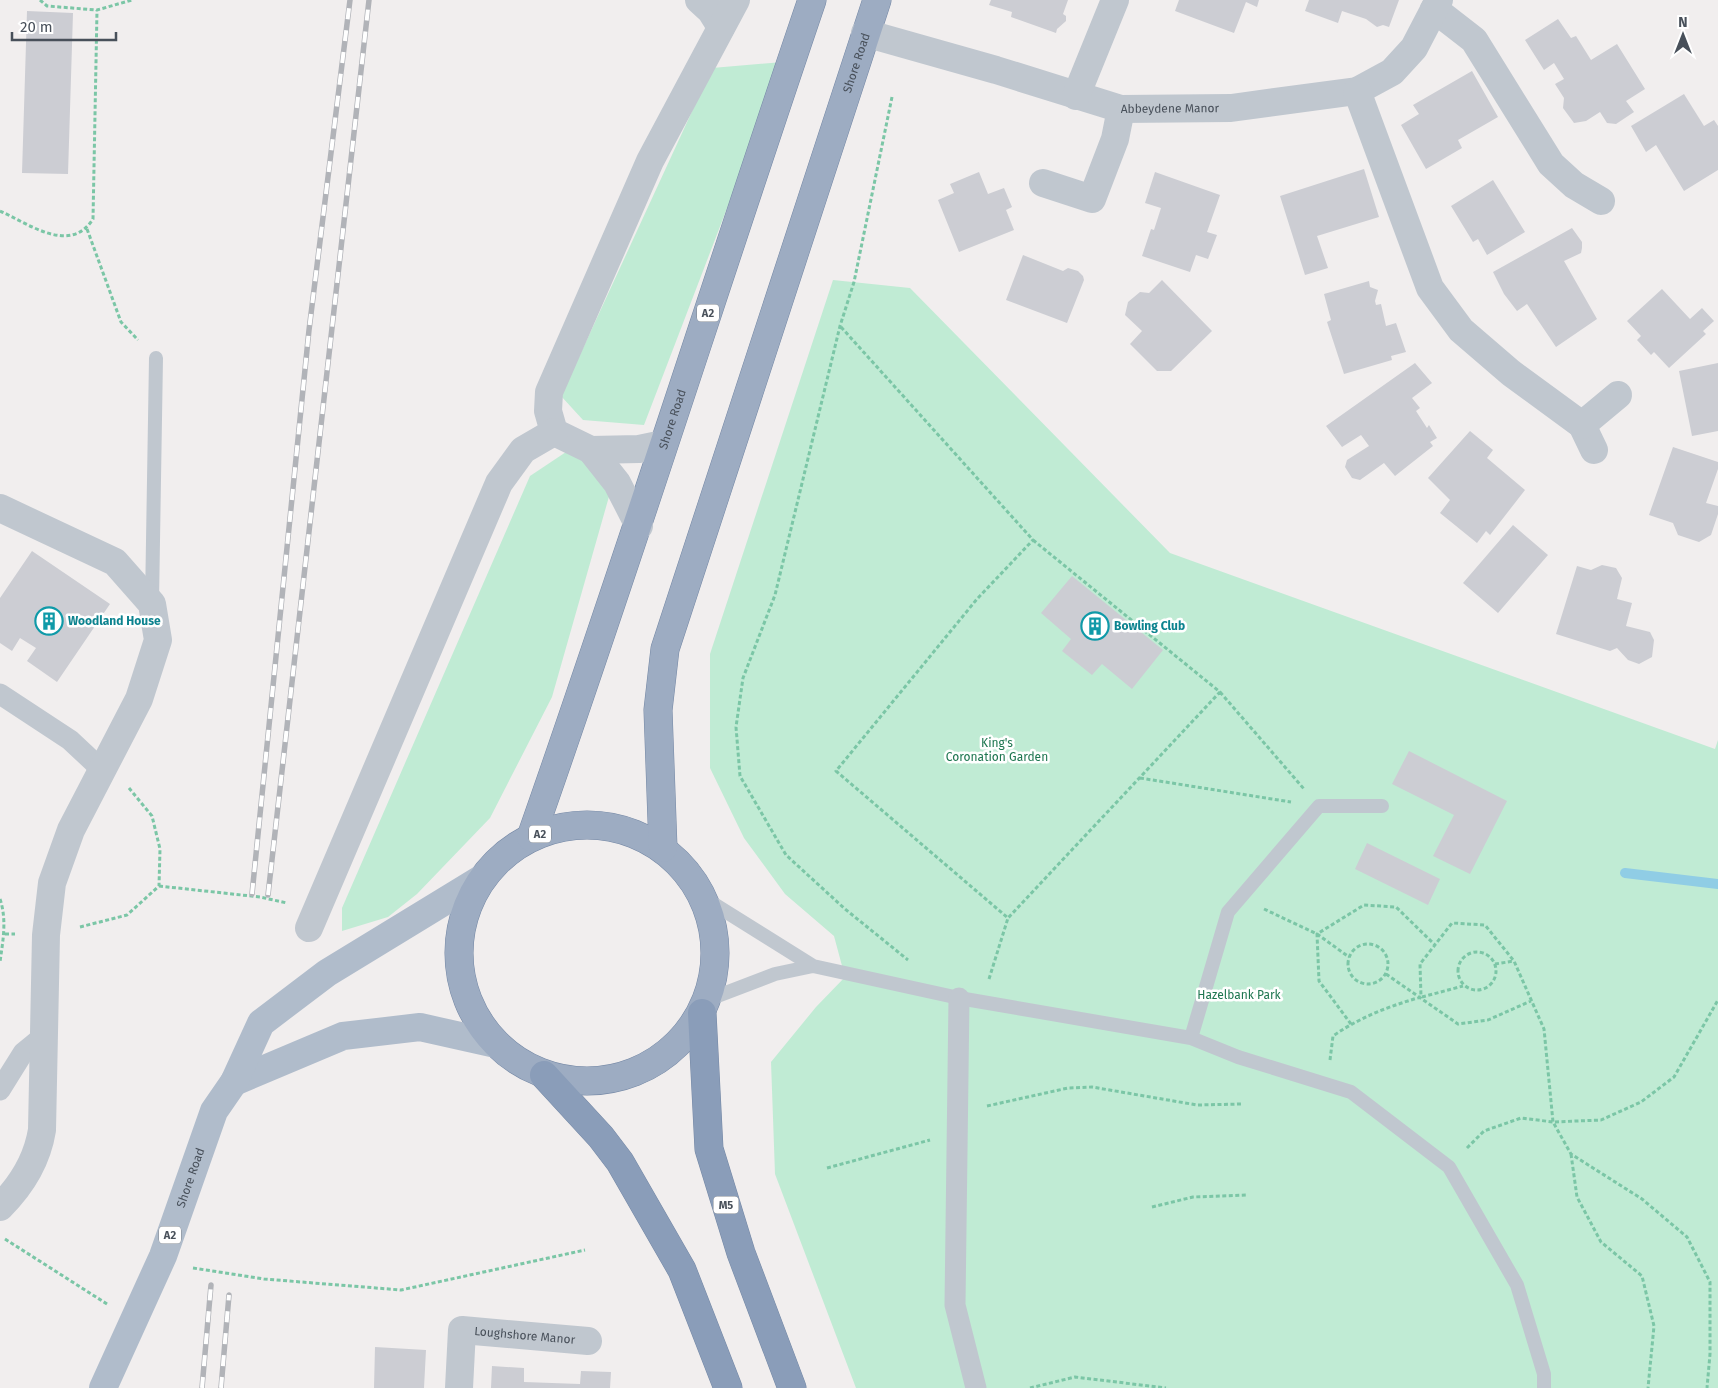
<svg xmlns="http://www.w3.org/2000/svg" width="1718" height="1388" font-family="'Fira Sans',sans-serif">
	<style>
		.green { fill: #c0ebd4 }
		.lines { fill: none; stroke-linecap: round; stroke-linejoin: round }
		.stream { stroke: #90cde5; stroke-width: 10 }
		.building { fill: #cccdd3 }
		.trunk-casing { stroke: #7588a5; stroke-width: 29 }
		.motorway-casing { stroke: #7588a5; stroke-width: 29 }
		.path { stroke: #7bc6a6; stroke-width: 3; stroke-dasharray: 4 2.5; stroke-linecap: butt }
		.service { stroke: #c0c7cf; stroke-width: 14 }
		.pedestrian { stroke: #c0c7cf; stroke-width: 21 }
		.minor { stroke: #c0c7cf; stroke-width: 28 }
		.primary { stroke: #b0bccb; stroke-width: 28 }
		.trunk { stroke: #9dacc2; stroke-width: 28 }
		.motorway { stroke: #8a9db9; stroke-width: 28 }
		.rail-casing { stroke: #b1b3b8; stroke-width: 5.5 }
		.rail { stroke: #fff; stroke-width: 4; stroke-dasharray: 11; stroke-linecap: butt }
		.labels { text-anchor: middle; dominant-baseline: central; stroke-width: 5; stroke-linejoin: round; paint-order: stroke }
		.shield { fill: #fff; stroke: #7f848c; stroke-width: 1 }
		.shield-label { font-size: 11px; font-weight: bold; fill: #48505a }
		.street-label { font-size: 12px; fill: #48505a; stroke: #fff }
		.culture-label { font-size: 12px; font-weight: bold; fill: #0d838f; stroke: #fff; text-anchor: start }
		.park-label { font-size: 12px; fill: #1e7650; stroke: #fff }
	</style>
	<rect width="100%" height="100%" fill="#f1eeee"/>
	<path class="green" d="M783 62 644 425 583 420 561 396 712 68Z
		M833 280 910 288 1170 553 1715 749 1718 740V1388H856L775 1174 771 1062 816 1007 845 977 834 936 785 894 744 838 710 768V654Z
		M566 452 590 461 612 486 552 697 490 818 417 894 388 917 342 931V908L530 476Z"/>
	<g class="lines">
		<path class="stream" d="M1625 873 1718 884"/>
	</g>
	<path class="building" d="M991 0H1068L1063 14 1066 16V21L1057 29 1056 33 1011 17 1012 12 989 5Z
		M1179 0H1259L1257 7 1246 2 1234 33 1175 11Z
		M1309 0H1399L1389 27 1383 25 1377 27 1366 19 1342 11 1338 23 1305 11Z
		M27 11 73 13 68 174 22 173Z
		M1558 19 1571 38 1576 36 1591 60 1617 44 1645 89 1626 101 1634 112 1616 124 1607 123 1600 112 1586 121 1574 123 1563 108 1564 98 1555 84 1564 79 1554 63 1544 70 1525 40Z
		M1472 71 1498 117 1458 140 1462 148 1426 169 1401 125 1419 114 1413 105Z
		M1684 94 1704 126 1714 120 1718 126V170L1684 191 1656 145 1646 152 1631 126Z
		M1364 169 1379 217 1317 236 1328 268 1305 275 1280 196Z
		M979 172 988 194 1004 188 1012 207 1006 210 1014 230 959 252 938 200 954 193 950 184Z
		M1155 172 1220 195 1207 232 1217 235 1208 259 1196 255 1190 272 1142 256 1151 229 1154 230 1161 208 1145 203Z
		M1493 180 1525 232 1487 255 1478 239 1473 242 1451 206Z
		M1572 228 1582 242V248L1581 253 1564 261 1597 319 1556 347 1527 304 1517 311 1504 294 1493 272Z
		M1023 255 1063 271 1068 268 1078 271 1083 276 1084 280 1067 323 1006 300Z
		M1162 280 1212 331 1171 371H1157L1130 344 1142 331 1125 315 1128 302 1140 292 1149 293Z
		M1369 281 1370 287 1378 290 1375 301 1376 305 1381 304 1386 326 1396 323 1406 352 1391 356 1392 360 1344 374 1327 322 1331 320 1324 294Z
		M1662 289 1690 319 1702 308 1714 321 1703 331 1706 334 1669 368 1654 352 1651 355 1637 340 1641 336 1627 321Z
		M1415 363 1432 383 1412 398 1420 408 1416 411 1427 428 1429 425 1437 438 1430 442 1433 446 1395 476 1384 463 1360 480 1352 478 1345 467 1347 460 1369 446 1361 435 1342 447 1326 426Z
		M1718 363V431L1692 436 1679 371Z
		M1470 431 1493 450 1487 458 1525 490 1490 535 1486 531 1477 543 1440 513 1450 500 1428 478Z
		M1673 447 1718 462V469L1706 503 1718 506V514L1711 535 1699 542 1678 535 1673 523 1649 515Z
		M1513 525 1548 555 1498 613 1463 583Z
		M32 551 110 604 57 682 27 661 36 648 20 638 12 651 0 643V598Z
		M1602 565 1616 568 1622 578 1617 599 1632 603 1626 626 1650 632 1654 640 1652 657 1639 664 1628 660 1617 648 1610 651 1556 634 1577 566 1591 570Z
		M1072 576 1163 650 1132 689 1102 664 1092 675 1062 651 1071 639 1041 613Z
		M1409 751 1507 801 1470 874 1433 856 1454 815 1392 784Z
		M1367 843 1440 879 1428 905 1355 869Z
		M375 1347 426 1350 424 1388H374Z
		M492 1366 524 1368V1382L580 1384 581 1371 611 1372 610 1388H491Z"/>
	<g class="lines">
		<g class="trunk-casing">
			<g id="trunk">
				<circle cx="587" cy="953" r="128"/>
				<path id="s4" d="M531 837C629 559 717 279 812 0"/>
				<path id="s5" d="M663 848 658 710 665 649 877 0"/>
			</g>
		</g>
		<g class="motorway-casing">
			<path id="motorway" d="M702 1013 709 1149 741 1253 792 1388
				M544 1075 601 1137 620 1162 682 1270 728 1388"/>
		</g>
		<path class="path" d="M40 0 47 6 97 10 132 0
			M892 97 854 282 840 326 775 595 743 678 736 727 740 776 786 855 845 909 908 960
			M0 211C29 224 70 255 93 219L97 10
			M87 229 121 322 138 340
			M841 327 1033 540
			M1033 540 1220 692 1008 918 836 771 977 599Z
			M1220 692 1304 789
			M1140 778 1291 802
			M159 886 260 897 287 903
			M0 899C7 920 3 940 0 962
			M1264 909 1317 934 1349 957
			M80 927 127 915 159 886 160 849 152 816 129 788
			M5 934H15
			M1348 964a20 20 0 1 1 40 0a20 20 0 1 1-40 0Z
			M1458 971a19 19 0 1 1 38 0a19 19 0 1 1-38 0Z
			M1495 964 1514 961
			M1386 974 1458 1024 1488 1020 1531 1001
			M989 979 1008 918
			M1422 997 1463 986
			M1351 1024 1319 981 1317 934 1364 905 1396 907 1435 945
			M1330 1060 1333 1036C1360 1017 1390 1006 1421 997L1420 964 1452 923 1485 925 1514 961 1544 1029 1553 1122 1571 1154 1642 1199 1687 1237 1710 1282V1354L1707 1388
			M987 1106 1068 1088 1092 1087 1197 1105 1241 1104
			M1467 1148 1484 1131 1521 1118 1553 1122 1601 1120 1641 1102 1674 1077 1718 1000
			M1571 1154 1577 1197 1601 1242 1642 1276 1654 1326 1648 1388
			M827 1168 930 1140
			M1152 1207 1193 1197 1246 1195
			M5 1239 107 1304
			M193 1268 264 1279 401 1290 585 1250
			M1030 1388 1075 1377 1166 1388"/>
		<path class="service" d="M152 602 156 358
			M701 896 813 966 959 998 1191 1038 1238 1057 1351 1092 1449 1167 1517 1285 1544 1374V1388
			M707 1000 775 974 813 966
			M1191 1038 1228 912 1319 806H1382"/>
		<path class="pedestrian" d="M0 694 70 740 102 770
			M959 998 955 1305 976 1388
			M0 1090 23 1053 45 1035"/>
		<g class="minor">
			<path d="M699 0 711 11 721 27"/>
			<path d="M1434 9 1474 40 1551 164 1574 185 1601 201"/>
			<path id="s1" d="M865 33 996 70 1121 109 1231 108 1357 91 1392 72 1414 48 1439 0"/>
			<path d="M1357 91 1430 288 1461 330 1511 373 1582 425 1594 450"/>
			<path d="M1076 96 1115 0"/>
			<path d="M1043 183 1092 199 1115 139 1121 109"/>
			<path d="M1582 425 1618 395"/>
			<path d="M591 450 639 449 663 444"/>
			<path d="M0 508 115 562 152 604 158 640 139 699 71 830 52 883 46 935 42 1130C37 1161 22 1185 0 1207"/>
			<path d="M639 526 617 483 591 450 554 432 548 411 549 392 650 161 736 0"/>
			<path d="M309 928 499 483 523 450 554 432"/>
			<path id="s2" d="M459 1388 462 1330 588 1341"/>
		</g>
		<g class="primary">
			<path d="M234 1082 343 1036 420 1027 496 1044"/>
			<path id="s3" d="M103 1388 163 1256 214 1111 234 1082 261 1023 327 973 481 879"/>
		</g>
		<use href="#trunk" class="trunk"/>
		<use href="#motorway" class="motorway"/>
		<g class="rail-casing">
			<path id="rail" d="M252 894 309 330 350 0
				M268 895 369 0
				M202 1388 211 1285
				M221 1388 229 1295"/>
		</g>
		<use href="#rail" class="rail"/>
	</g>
	<defs>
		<g id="building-ring" transform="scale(1.4375)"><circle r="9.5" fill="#fff" stroke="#0f9aa8" stroke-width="1.5"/><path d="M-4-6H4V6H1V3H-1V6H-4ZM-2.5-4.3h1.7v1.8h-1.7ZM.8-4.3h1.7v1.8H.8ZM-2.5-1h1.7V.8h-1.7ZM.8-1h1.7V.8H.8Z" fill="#0f9aa8"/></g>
	</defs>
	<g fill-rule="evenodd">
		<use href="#building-ring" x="49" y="621"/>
		<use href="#building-ring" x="1095" y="626"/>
	</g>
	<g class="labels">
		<g class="shield">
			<rect x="697" y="304.5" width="22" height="17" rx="4"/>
			<rect x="529" y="825.5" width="22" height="17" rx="4"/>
			<rect x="713.5" y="1196.5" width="25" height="17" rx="4"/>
			<rect x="159" y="1226.5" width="22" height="17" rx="4"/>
		</g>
		<g class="shield-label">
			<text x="708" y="313">A2</text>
			<text x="540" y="834">A2</text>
			<text x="726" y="1205">M5</text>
			<text x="170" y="1235">A2</text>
		</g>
		<g class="street-label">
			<text stroke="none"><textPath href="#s5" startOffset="816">Shore Road</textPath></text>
			<text stroke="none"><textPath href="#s1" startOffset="316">Abbeydene Manor</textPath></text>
			<text stroke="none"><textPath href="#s4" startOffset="441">Shore Road</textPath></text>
			<text stroke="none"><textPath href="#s3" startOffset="228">Shore Road</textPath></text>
			<text stroke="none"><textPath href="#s2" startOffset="121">Loughshore Manor</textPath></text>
		</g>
		<g class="culture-label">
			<text x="68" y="621">Woodland House</text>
			<text x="1114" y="626">Bowling Club</text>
		</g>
		<g class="park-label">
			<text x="997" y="743">King's<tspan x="997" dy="14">Coronation Garden</tspan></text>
			<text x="1239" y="995">Hazelbank Park</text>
		</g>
	</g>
	<g transform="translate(1683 35)" stroke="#ffffff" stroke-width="4" paint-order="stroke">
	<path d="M0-4L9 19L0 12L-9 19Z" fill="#48505a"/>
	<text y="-8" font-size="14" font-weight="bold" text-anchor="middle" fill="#48505a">N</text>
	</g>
	<path d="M12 32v8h104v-8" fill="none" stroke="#48505a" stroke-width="2.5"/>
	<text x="20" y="32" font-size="15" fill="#48505a" stroke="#ffffff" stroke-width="4" paint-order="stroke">20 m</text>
</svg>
